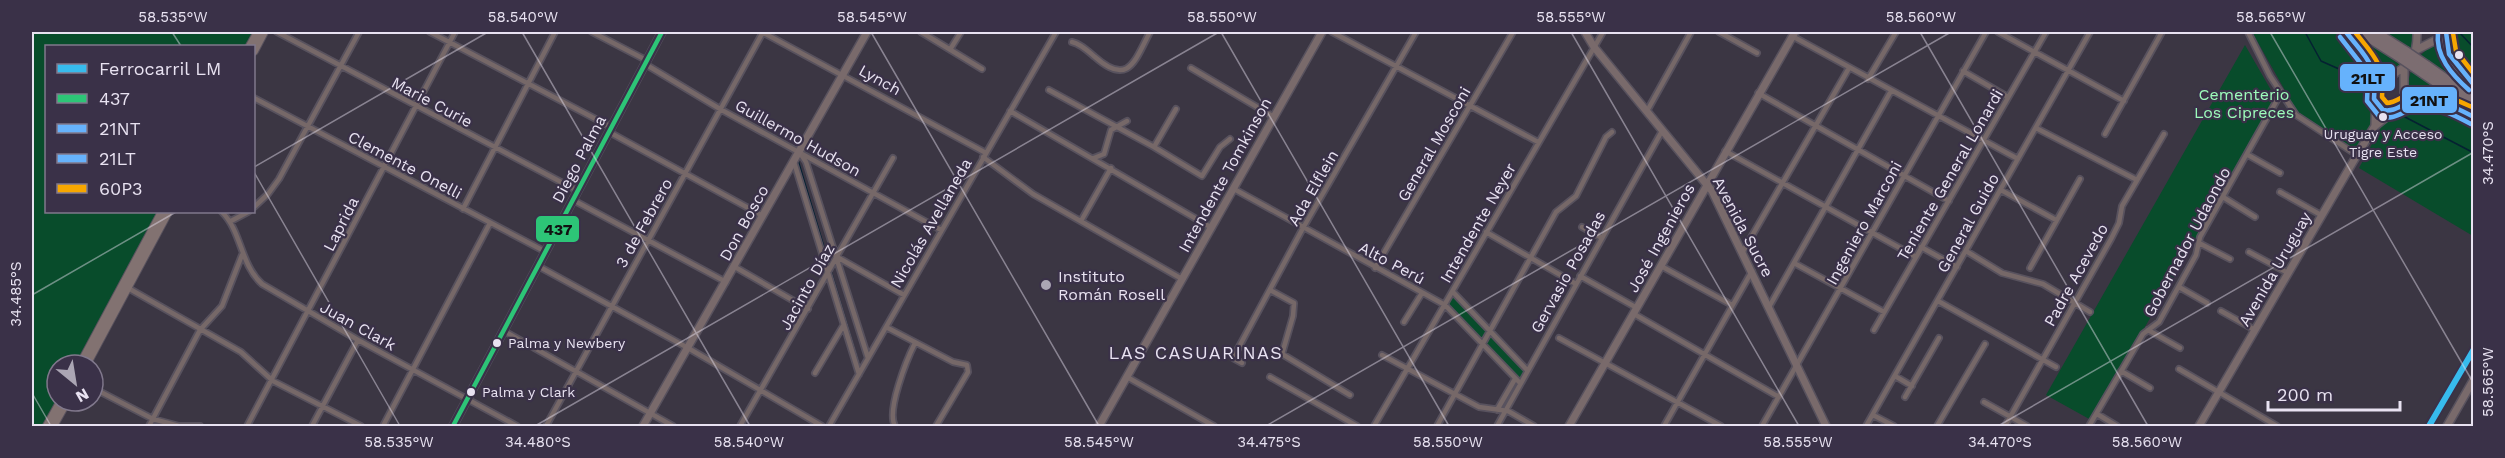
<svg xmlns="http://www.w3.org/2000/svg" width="2505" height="458" font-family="'Work Sans',sans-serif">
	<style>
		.green { fill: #084c2b }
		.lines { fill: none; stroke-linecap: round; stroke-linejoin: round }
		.stream { stroke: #052132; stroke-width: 1.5 }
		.street-casing { stroke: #58525e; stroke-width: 8 }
		.secondary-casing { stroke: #58525e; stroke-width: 10 }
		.primary-casing { stroke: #58525e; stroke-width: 10 }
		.highway-casing { stroke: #58525e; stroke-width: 12 }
		.street { stroke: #766868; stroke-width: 4.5 }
		.secondary { stroke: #796a6b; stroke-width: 7 }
		.primary { stroke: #827271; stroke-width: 8 }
		.highway { stroke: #7c6d71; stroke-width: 9 }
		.highway-bridge-casing { stroke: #58525e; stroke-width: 12; stroke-linecap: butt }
		.highway-bridge { stroke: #7c6d71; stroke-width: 9 }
		.bus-1-casing { stroke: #3a3148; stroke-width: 9 }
		.bus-2-casing { stroke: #3a3148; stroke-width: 9 }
		.bus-3-casing { stroke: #3a3148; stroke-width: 9 }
		.bus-4-casing { stroke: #3a3148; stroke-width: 9 }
		.bus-1 { stroke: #2dc577; stroke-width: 4.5 }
		.bus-2 { stroke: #66b2fc; stroke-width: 4.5 }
		.bus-3 { stroke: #66b2fc; stroke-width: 4.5 }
		.bus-4 { stroke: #f7a600; stroke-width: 4.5 }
		.rail-1-casing { stroke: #3a3148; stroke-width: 10 }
		.rail-1 { stroke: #37bbed; stroke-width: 6 }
		.ticks { fill: none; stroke: #e8e2f1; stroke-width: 1.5; stroke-opacity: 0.45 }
		.bus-dot { fill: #e8e2f1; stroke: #3a3148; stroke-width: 2 }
		.poi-dot { fill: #aba6b4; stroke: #3a3148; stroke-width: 2 }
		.labels { text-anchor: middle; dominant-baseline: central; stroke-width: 4.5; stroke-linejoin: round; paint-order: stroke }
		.bus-label { font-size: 14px; fill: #e8e2f1; stroke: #3a3148; text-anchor: start }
		.street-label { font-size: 16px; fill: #e8e2f1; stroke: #3a3148 }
		.park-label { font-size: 16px; fill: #9dfbbb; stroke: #3a3148 }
		.poi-label { font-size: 16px; fill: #e8e2f1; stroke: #3a3148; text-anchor: start }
		.neighbourhood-label { font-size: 18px; letter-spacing: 1.5px; fill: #e8e2f1; stroke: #3a3148 }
		.line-badge { stroke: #3a3148; stroke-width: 2 }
		.pale-badge-label { font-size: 16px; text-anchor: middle; font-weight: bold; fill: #111 }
		.neatline { fill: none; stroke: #e8e2f1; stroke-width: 2 }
		.ticks-label { font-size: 15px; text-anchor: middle; fill: #e8e2f1 }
	</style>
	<rect width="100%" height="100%" fill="#3b3643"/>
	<path class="green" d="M32 32H254L247 46H46V212H158L75 365H57V399L42 426H32Z
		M2252 32H2343L2361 51 2375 88 2372 95 2374 122 2358 149H2351L2300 117Z
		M2351 32 2398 63 2408 48 2384 32H2415C2413 61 2405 66 2381 81L2376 64Z
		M2452 32H2473V81C2463 67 2445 49 2452 32Z
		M2440 44 2455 70 2473 91 2420 56 2430 46Z
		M2245 45 2275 97 2272 108 2091 420 2046 395Z
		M2411 71 2473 114 2410 99 2407 86Z
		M2418 104 2431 105 2473 121V236L2359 168 2384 122Z
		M1453 292 1526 369 1506 410H1497L1514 378 1445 305Z"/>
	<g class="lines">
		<path class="stream" d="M2305 32 2321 61 2348 73 2365 88
			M2459 32 2474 48
			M2405 117 2474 153
			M798 160 830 267
			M831 271 860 367"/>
		<g class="street-casing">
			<path id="street" d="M277 32 578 191
				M430 32 611 127
				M592 32 646 60
				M762 32 986 153
				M921 32 982 69
				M1332 32 1538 142
				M1719 32 1757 53
				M1998 32 2124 101
				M2248 32 2270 76 2296 115 2357 155
				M1792 36 2018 159
				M1072 42C1081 44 1088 51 1095 57 1129 87 1135 60 1150 32
				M951 48 961 32
				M645 64 720 109 941 230
				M1191 68 1274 117
				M1963 71 2008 97
				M1868 79 1896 32
				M1049 90 1154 147 1202 176 1220 147 1230 139
				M1758 93 1949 201
				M254 98 546 252
				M1010 111 1212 228
				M1647 111 1691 32
				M2036 128 2137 180
				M609 132 763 216
				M2105 134 2162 32
				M1154 147 1176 109
				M1725 151 1916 257
				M800 153 806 162 868 358
				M2248 155 2280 173
				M983 157 1033 194 1182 279
				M1094 158 1104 154 1111 130 1127 121
				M794 162 859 374
				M1234 189 1445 305 1520 383
				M2001 190 2056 220
				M2280 192 2321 215
				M2223 197 2255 217
				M573 200 726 282
				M254 207 268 194 279 179 359 32
				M463 209 555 32
				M222 212C242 232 240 264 262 284L358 340 517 426
				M231 221 248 212
				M1081 221 1111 168
				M1582 227 1602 238
				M1486 232 1576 284
				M2199 243 2230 259
				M1921 247 1957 267
				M1966 251 2002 273 2043 284 2090 312
				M2249 252 2288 273
				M1742 253 1849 68
				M837 257 904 295
				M1794 263 1884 312
				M538 266 688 348 822 426
				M1661 266 1732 305
				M735 267 808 309
				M1375 268 1513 32
				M2030 268 2080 179
				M1580 276 1637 308
				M2179 287 2207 303
				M128 288 241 352 273 381 361 426
				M1270 290 1294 303 1293 316 1282 354 1350 395
				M1453 292 1526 369
				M1938 301 2056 367
				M1769 307 1891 91
				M2221 311 2255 330
				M1634 314 1779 397
				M1404 322 1422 293
				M886 327 953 362 967 365 968 372 936 426
				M1874 330 2046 32
				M2148 330 2180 348
				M504 331 673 426
				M1559 338 1721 426
				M1382 355 1479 407 1508 411 1534 426
				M1242 363 1233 358 1303 228 1416 32
				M2179 369 2277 426
				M2121 371 2150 388
				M815 373 843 326
				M1895 376 1912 386
				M1127 377 1214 426
				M1270 377 1357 426
				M93 388 153 419 179 426H200
				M1905 397 1939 338
				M1984 402 2027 426
				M1497 410 1515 379
				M2097 414 2117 426
				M1873 415 1894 426
				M149 426 200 330 222 306 242 255
				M247 426 455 32
				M312 426 358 340
				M383 426 490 223
				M546 426 763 32
				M740 426 893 158
				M829 426 1056 32
				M895 426C886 411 907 359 915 343
				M1374 426 1603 32
				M1437 426 1556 212 1576 196 1606 137 1612 132
				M1497 426 1662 131
				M1664 426 1752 271
				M1762 426 1986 32
				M1866 426 2090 32
				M1937 426 1985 344
				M2005 426 2111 239 2119 223 2122 206 2164 134
				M2089 426 2143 334 2159 322 2196 255 2200 237 2281 93"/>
		</g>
		<g class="secondary-casing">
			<path id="secondary" d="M1585 32 1594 47 1712 191 1826 426
				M2416 50 2440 38 2446 32
				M2375 126 2376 89C2394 66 2418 74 2417 32
				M453 426 662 32
				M643 426 867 32
				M1099 426 1322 32
				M1569 426 1795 32
				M2199 426 2357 155 2375 126 2404 103V70
				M2447 426 2474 379"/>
		</g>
		<g class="primary-casing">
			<path id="primary" d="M250 46 258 32
				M254 51 264 32
				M80 365 162 212
				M86 365 168 212
				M47 426 61 401
				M53 426 67 401"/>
		</g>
		<g class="highway-casing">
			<path id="highway" d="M2346 32C2362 48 2376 65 2376 89
				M2360 32 2401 58
				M2375 32 2405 51
				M2444 34 2452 59 2474 85
				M2427 66 2474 99
				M2423 73 2474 108
				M2402 106C2426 95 2451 105 2474 117"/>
		</g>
		<use href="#street" class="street"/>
		<use href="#secondary" class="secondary"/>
		<use href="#primary" class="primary"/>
		<use href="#highway" class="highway"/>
		<g class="highway-bridge-casing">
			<path id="highway-bridge" d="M2405 51 2427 66
				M2401 58 2423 73"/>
		</g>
		<use href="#highway-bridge" class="highway-bridge"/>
		<g class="bus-1-casing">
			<path id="bus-1" d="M453 426 662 32"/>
		</g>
		<g class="bus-2-casing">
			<path id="bus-2" d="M2346 32C2367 59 2377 63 2374 99L2383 110C2394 112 2400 106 2410 102 2431 94 2455 107 2474 117
				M2446 32 2449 54 2474 85"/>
		</g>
		<g class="bus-3-casing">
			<path id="bus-3" d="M2438 32C2435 56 2452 75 2469 90
				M2340 37 2365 69 2368 78 2367 101 2379 116C2396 122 2404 109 2420 107 2437 106 2456 116 2471 124"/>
		</g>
		<g class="bus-4-casing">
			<path id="bus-4" d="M2355 32C2374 56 2385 64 2382 97L2387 103C2395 103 2401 97 2409 94 2431 87 2454 99 2474 108
				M2453 33 2456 51 2474 74"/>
		</g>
		<use href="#bus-1" class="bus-1"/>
		<use href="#bus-2" class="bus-2"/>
		<use href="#bus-3" class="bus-3"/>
		<use href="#bus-4" class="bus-4"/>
		<g class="rail-1-casing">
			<path id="rail-1" d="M2429 426 2474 349"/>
		</g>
		<use href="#rail-1" class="rail-1"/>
	</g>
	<path class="ticks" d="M172 32 181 46M522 32 750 426M871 32 1099 426M1221 32 1449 426M1571 32 1799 426M1920 32 2148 426M2270 32 2474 384M254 167 488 32M254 172 400 426M32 295 176 212M32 393 51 426M535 426 1219 32M1266 426 1951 32M1998 426 2474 152"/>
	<g class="bus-dot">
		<circle cx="2459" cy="55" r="5"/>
		<circle cx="2383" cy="117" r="5"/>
		<circle cx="497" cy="343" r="5"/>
		<circle cx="471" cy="392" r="5"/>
	</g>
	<circle class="poi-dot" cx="1046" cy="285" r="6"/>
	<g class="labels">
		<g class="bus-label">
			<text x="2383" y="134" text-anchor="middle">Uruguay y Acceso<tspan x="2383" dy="18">Tigre Este</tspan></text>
			<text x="508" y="343">Palma y Newbery</text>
			<text x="482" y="392">Palma y Clark</text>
		</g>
		<g class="street-label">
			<text transform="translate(880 80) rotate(29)">Lynch</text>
			<text transform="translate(432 102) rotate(28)">Marie Curie</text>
			<text transform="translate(798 138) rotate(29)">Guillermo Hudson</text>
			<text transform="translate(1434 144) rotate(-60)">General Mosconi</text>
			<text transform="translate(579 159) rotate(-62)">Diego Palma</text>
			<text transform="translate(405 165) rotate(28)">Clemente Onelli</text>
			<text transform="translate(1225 175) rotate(-61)">Intendente Tomkinson</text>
			<text transform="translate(1950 175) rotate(-60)">Teniente General Lonardi</text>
			<text transform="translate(1313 188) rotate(-60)">Ada Elflein</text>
			<text transform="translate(644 223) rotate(-61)">3 de Febrero</text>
			<text transform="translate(744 223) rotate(-61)">Don Bosco</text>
			<text transform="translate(931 223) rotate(-60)">Nicolás Avellaneda</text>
			<text transform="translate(1478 223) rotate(-60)">Intendente Neyer</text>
			<text transform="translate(1864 223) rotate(-61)">Ingeniero Marconi</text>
			<text transform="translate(1968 223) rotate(-61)">General Guido</text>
			<text transform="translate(341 224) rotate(-63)">Laprida</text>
			<text transform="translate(1743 227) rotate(62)">Avenida Sucre</text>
			<text transform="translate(1661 238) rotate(-61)">José Ingenieros</text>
			<text transform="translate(2187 242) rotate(-62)">Gobernador Udaondo</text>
			<text transform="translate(1392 263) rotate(28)">Alto Perú</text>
			<text transform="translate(2275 269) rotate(-60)">Avenida Uruguay</text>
			<text transform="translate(1568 272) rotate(-61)">Gervasio Posadas</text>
			<text transform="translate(2076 275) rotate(-61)">Padre Acevedo</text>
			<text transform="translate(807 287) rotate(-61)">Jacinto Díaz</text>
			<text transform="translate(358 326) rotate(29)">Juan Clark</text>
		</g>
		<g class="park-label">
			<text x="2244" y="94">Cementerio<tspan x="2244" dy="18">Los Cipreces</tspan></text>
		</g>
		<g class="poi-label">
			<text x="1058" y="276">Instituto<tspan x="1058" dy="18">Román Rosell</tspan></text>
		</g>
		<g class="neighbourhood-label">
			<text x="1196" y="352">LAS CASUARINAS</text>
		</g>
	</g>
	<g class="line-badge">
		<rect x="2339" y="63" width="57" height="29" rx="6" fill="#66b2fc"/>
		<rect x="2401" y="86" width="57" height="28" rx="6" fill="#66b2fc"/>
		<rect x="535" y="215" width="45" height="28" rx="6" fill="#2dc577"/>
	</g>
	<g class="pale-badge-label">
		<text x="2368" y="84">21LT</text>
		<text x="2429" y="106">21NT</text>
		<text x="558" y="235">437</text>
	</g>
	<rect width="2505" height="458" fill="none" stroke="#3a3148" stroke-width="66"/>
	<rect x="45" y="45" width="210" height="168" fill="#3a3148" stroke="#80788c" stroke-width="1.5"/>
	<rect x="57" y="64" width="30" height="9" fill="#37bbed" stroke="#80788c" stroke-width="1.5"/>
	<text x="99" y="75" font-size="18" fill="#e8e2f1">Ferrocarril LM</text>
	<rect x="57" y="94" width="30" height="9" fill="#2dc577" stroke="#80788c" stroke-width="1.5"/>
	<text x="99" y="105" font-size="18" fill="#e8e2f1">437</text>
	<rect x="57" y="124" width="30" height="9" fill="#66b2fc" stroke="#80788c" stroke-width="1.5"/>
	<text x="99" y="135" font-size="18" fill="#e8e2f1">21NT</text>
	<rect x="57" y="154" width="30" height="9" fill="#66b2fc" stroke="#80788c" stroke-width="1.5"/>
	<text x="99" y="165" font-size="18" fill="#e8e2f1">21LT</text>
	<rect x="57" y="184" width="30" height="9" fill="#f7a600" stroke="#80788c" stroke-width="1.5"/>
	<text x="99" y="195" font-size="18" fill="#e8e2f1">60P3</text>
	<g transform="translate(75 383) rotate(150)"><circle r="28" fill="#3a3148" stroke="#80788c" stroke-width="1.5"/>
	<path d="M0-4.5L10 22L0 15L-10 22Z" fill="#aba6b4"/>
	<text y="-9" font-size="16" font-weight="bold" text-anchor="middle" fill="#e8e2f1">N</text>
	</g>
	<path d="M2268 401v9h132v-9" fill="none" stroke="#e8e2f1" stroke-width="3"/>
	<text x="2277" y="401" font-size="18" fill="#e8e2f1" stroke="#3a3148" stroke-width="4.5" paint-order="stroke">200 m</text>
	<rect x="33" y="33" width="2439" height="392" class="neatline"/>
	<g class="ticks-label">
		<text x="173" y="22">58.535°W</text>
		<text x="523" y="22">58.540°W</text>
		<text x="872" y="22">58.545°W</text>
		<text x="1222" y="22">58.550°W</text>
		<text x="1571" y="22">58.555°W</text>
		<text x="1921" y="22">58.560°W</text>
		<text x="2271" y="22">58.565°W</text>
		<text transform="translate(2488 153) rotate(-90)" y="5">34.470°S</text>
		<text transform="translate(16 294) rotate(-90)" y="5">34.485°S</text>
		<text transform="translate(2488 382) rotate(-90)" y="5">58.565°W</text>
		<text x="399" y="447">58.535°W</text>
		<text x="538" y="447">34.480°S</text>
		<text x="749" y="447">58.540°W</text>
		<text x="1099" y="447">58.545°W</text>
		<text x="1269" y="447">34.475°S</text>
		<text x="1448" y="447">58.550°W</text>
		<text x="1798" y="447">58.555°W</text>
		<text x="2000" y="447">34.470°S</text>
		<text x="2147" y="447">58.560°W</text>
	</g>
</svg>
